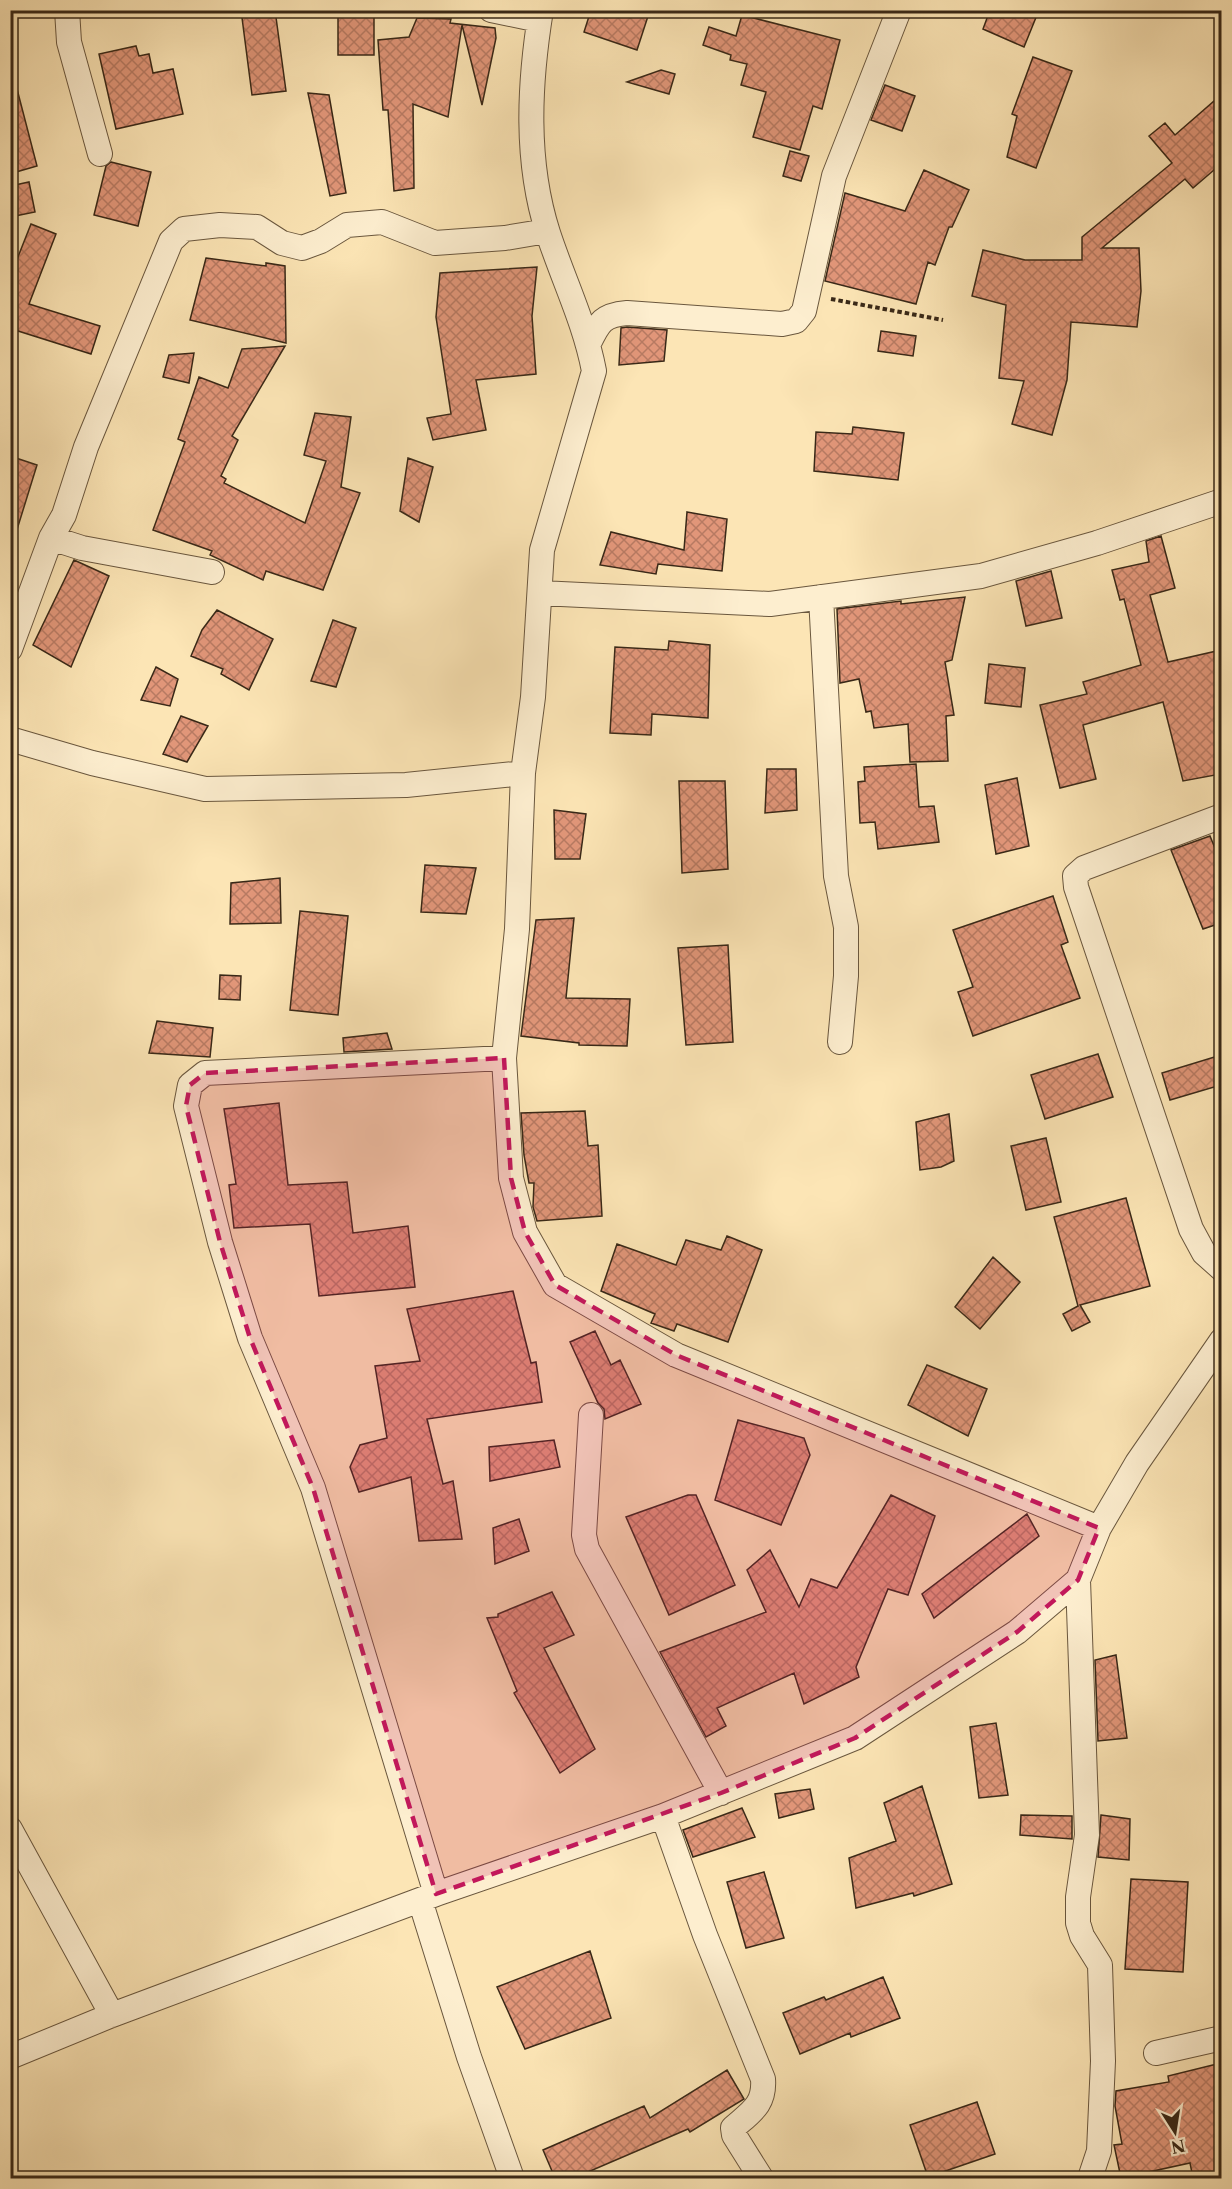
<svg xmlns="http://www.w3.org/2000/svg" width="1232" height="2189" font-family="'Libre Caslon Text',serif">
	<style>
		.building { fill: url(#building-cross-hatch); stroke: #392817; stroke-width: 1.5 }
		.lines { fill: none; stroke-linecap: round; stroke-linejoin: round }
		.minor-casing { stroke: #6a573e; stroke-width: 26 }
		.path { stroke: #392817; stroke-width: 4; stroke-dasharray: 4.5 3; stroke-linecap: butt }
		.minor { stroke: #fdeecf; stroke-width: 24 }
		.marked { fill: #c2185b; fill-opacity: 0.2; stroke: #c2185b; stroke-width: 4.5; stroke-dasharray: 12 8; stroke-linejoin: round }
	</style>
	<defs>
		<pattern id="building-cross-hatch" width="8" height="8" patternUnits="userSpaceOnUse" patternTransform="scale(1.5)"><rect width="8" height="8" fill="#e19679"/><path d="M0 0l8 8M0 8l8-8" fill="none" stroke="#b77a62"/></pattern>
	</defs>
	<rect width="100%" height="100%" fill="#fce5b5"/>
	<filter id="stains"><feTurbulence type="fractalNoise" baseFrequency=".00333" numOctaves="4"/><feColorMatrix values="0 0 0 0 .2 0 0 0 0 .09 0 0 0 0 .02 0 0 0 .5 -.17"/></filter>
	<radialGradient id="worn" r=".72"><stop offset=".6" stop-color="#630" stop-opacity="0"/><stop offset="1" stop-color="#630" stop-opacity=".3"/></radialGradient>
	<path class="building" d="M241 10H275L286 91 252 95Z
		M591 10H650L637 50 584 32Z
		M990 10H1039L1024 47 983 29Z
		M742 15 840 40 822 109 813 106 800 150 753 137 766 92 741 85 747 64 730 60 731 55 703 45 709 27 736 36Z
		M338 17H374V55H338Z
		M417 18 451 19 450 23 495 28 496 38 482 105 462 25 448 117 413 104 414 188 394 191 388 110H383L378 40 409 37Z
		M136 46 139 56 149 54 153 73 173 69 183 114 116 129 99 54Z
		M1033 57 1072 71 1036 168 1007 157 1017 116 1012 114Z
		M661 70 675 74 669 94 627 82Z
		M885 85 915 96 902 131 871 120Z
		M17 89 37 166 16 172 10 153V90Z
		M308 93 329 95 346 193 330 196Z
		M1221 95V164L1193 188 1185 179 1102 248H1139L1141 291 1137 327 1071 322 1067 380 1052 435 1012 424 1024 381 999 378 1006 305 972 296 983 250 1025 260H1082V237L1172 163 1149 136 1165 123 1175 135Z
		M790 151 809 156 801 181 783 176Z
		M111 162 151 172 138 226 94 215 106 166Z
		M924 170 969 190 952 227H949L935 265 928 262 916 304 825 281 845 193 905 211Z
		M29 182 35 212 10 217V186Z
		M31 224 56 234 29 304 100 326 91 354 18 331 10 347V277Z
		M206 258 266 266V263L285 266 286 343 190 320Z
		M537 267 532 316 536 374 476 380 486 430 433 440 427 418 451 414 436 317 440 273Z
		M627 327 667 330 664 361 619 365 621 328Z
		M881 331 916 336 913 356 878 351Z
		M285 346 232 436 238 440 221 476 226 479 224 483 305 523 326 461 304 455 315 413 351 417 341 487 360 493 323 590 266 571 263 580 210 555 212 551 153 530 185 442 178 439 199 377 228 388 242 349Z
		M194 353 189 383 163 377 169 355Z
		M853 427 904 433 898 480 814 471 816 432 852 434Z
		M10 456 37 465 15 536H10Z
		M408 458 433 467 419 522 400 511Z
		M687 512 727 519 722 571 658 564 656 574 600 565 611 532 684 550Z
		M1161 536 1175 588 1150 595 1168 662 1221 650V774L1183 781 1163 702 1083 725 1096 779 1060 788 1040 705 1087 694 1083 682 1141 665 1124 599 1120 600 1112 570 1149 562 1146 541Z
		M74 560 109 576 71 667 33 645Z
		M1051 571 1062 618 1026 626 1016 581Z
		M965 597 952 660 945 662 954 715 946 716 948 761 910 762 908 724 874 728 871 711 866 712 859 679 840 683 837 609 901 601V604Z
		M217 610 273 639 249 690 221 674 223 669 191 656 202 630Z
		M333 620 356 628 336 687 311 681Z
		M669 641 710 645 708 718 652 714 651 735 610 733 615 647 668 650Z
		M989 664 1025 668 1021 707 985 703Z
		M156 667 178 679 170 706 141 700Z
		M181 716 208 726 187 762 163 754Z
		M916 764 919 807 934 806 939 842 878 849 875 822 860 823 858 782 865 781 864 767Z
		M767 769H796L797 810 765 813Z
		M1017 778 1029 846 996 854 985 785Z
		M679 781H725L728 869 682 873Z
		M554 810 586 814 580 859H555Z
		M1210 836 1221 863V923L1203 929 1171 850Z
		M425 865 476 868 466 914 421 912Z
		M280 878 281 923 230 924 231 883Z
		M1053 896 1068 942 1061 945 1080 998 973 1036 958 992 973 987 953 930Z
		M300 911 348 916 338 1015 290 1010Z
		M574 918 566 998 630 999 627 1046 579 1045V1043L521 1036 536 920Z
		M728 945 733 1042 686 1045 678 948Z
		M220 975 241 976 240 1000 219 999Z
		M157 1021 213 1028 210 1057 149 1053Z
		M387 1033 392 1049 344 1052 343 1038Z
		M1098 1054 1113 1097 1045 1119 1031 1075Z
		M1221 1055V1085L1170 1100 1162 1073Z
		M279 1103 288 1185 347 1182 353 1233 408 1226 415 1287 319 1296 310 1224 234 1228 229 1185 236 1184 224 1109Z
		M585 1111 588 1146 598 1145 602 1216 537 1221 533 1207 534 1183H529L524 1155 521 1113Z
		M949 1114 954 1161 941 1167 920 1170 916 1122Z
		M1046 1138 1061 1202 1026 1210 1011 1146Z
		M1126 1198 1150 1286 1080 1305 1090 1322 1072 1331 1063 1314 1078 1306 1054 1217Z
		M727 1236 762 1250 728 1342 677 1324 674 1331 651 1323 655 1314 601 1291 617 1244 676 1265 686 1240 721 1250Z
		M993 1257 1020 1282 980 1329 955 1307Z
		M513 1291 531 1363 536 1362 542 1402 427 1419 443 1484 453 1481 462 1539 419 1541 411 1477 359 1492 350 1467 360 1445 387 1438 375 1366 420 1361 407 1309Z
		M595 1331 611 1365 620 1360 641 1404 605 1419 604 1409 598 1403 570 1342Z
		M927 1365 987 1389 968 1436 908 1405Z
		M738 1420 804 1438 810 1455 781 1525 715 1500Z
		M554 1440 560 1467 490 1481 489 1447Z
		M688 1495H696L735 1585 669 1615 626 1517Z
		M891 1495 935 1516 908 1595 888 1589 856 1667 859 1677 804 1704 794 1673 717 1708 726 1726 706 1737 660 1652 766 1612 747 1570 770 1550 799 1607 811 1579 837 1588Z
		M1027 1514 1039 1536 934 1618 922 1594Z
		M519 1519 529 1551 495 1564 493 1528Z
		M552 1592 574 1635 544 1648 595 1749 560 1773 514 1693 517 1691 487 1618 498 1617V1614Z
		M1116 1655 1127 1738 1098 1741 1095 1660Z
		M996 1723 1008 1795 979 1798 970 1727Z
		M922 1786 952 1884 914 1896 913 1893 856 1908 849 1858 896 1841 884 1803Z
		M810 1789 814 1809 779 1818 775 1794Z
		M742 1808 755 1837 693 1857 683 1830Z
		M1021 1815 1072 1816V1839L1020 1835Z
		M1101 1815 1130 1819 1129 1860 1098 1857Z
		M764 1872 784 1938 746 1948 727 1882Z
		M1131 1879 1188 1882 1183 1972 1125 1969Z
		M590 1951 611 2018 525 2049 497 1987Z
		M883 1977 900 2018 851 2037 850 2033 800 2054 783 2013 824 1997 826 2000Z
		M1221 2063V2173L1193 2178 1190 2163 1121 2178 1114 2145 1122 2144 1115 2106 1116 2091 1169 2082 1168 2076Z
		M727 2070 744 2099 690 2132 688 2129 574 2178H555L543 2150 644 2106 650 2118Z
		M977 2102 995 2154 928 2177 910 2125Z"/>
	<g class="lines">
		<g class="minor-casing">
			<path id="minor" d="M67 10 69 42 100 154
				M491 10 539 20
				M541 10C529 84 525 161 548 233 563 279 585 323 594 371L542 550 533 697 523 773 517 929 504 1058 511 1178 525 1232 555 1285 676 1355 1099 1528
				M589 343C599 322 603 315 627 313L782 324 796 321 804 311 834 176 899 10
				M51 538 82 548 212 572
				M540 593 770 604 981 576 1097 543 1222 501
				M821 597 836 876 846 927V976L840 1042
				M10 649 51 538 64 515 86 447 171 241 184 229 220 225 257 227 282 243 302 248 321 241 347 225 382 222 435 243 505 238 547 231
				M10 739 92 763 205 789 406 785 523 773
				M1222 816 1084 868 1075 876 1076 887 1191 1229 1204 1253 1222 1269
				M591 1415 584 1535 587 1549 721 1793
				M663 1816 705 1935 763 2079C765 2105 751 2112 733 2128L734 2135 761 2178
				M10 1829 112 2015
				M436 1894 313 1488 250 1338 220 1242 186 1106 190 1085 205 1073 504 1058
				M420 1900 469 2057 512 2178
				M1156 2053 1222 2038
				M10 2057 112 2015 436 1894 663 1816 855 1738 1017 1632 1078 1580
				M1090 2178 1099 2151 1103 2061 1100 1965 1082 1936 1078 1923V1897L1087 1835 1078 1580 1099 1528 1137 1463 1222 1340"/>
		</g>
		<path class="path" d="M831 299 943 320"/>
		<use href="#minor" class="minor"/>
	</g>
	<path class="marked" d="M504 1058 511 1178 525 1232 555 1285 676 1355 1099 1528 1078 1580 1017 1632 855 1738 721 1793 436 1894 313 1488 250 1338 220 1242 186 1106 190 1085 205 1073Z"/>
	<rect width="1232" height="2189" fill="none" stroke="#fce5b5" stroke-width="36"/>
	<rect x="12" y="12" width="1208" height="2165" fill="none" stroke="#392817" stroke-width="3"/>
	<rect x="18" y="18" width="1196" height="2153" fill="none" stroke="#392817" stroke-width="1.5"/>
	<g transform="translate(1175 2132) rotate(168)" stroke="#fdeecf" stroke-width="4.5" paint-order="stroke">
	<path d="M0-4.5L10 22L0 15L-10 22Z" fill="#392817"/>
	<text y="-9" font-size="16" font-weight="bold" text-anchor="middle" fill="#392817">N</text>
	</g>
	<rect width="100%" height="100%" filter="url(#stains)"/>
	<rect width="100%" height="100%" fill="url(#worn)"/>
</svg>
